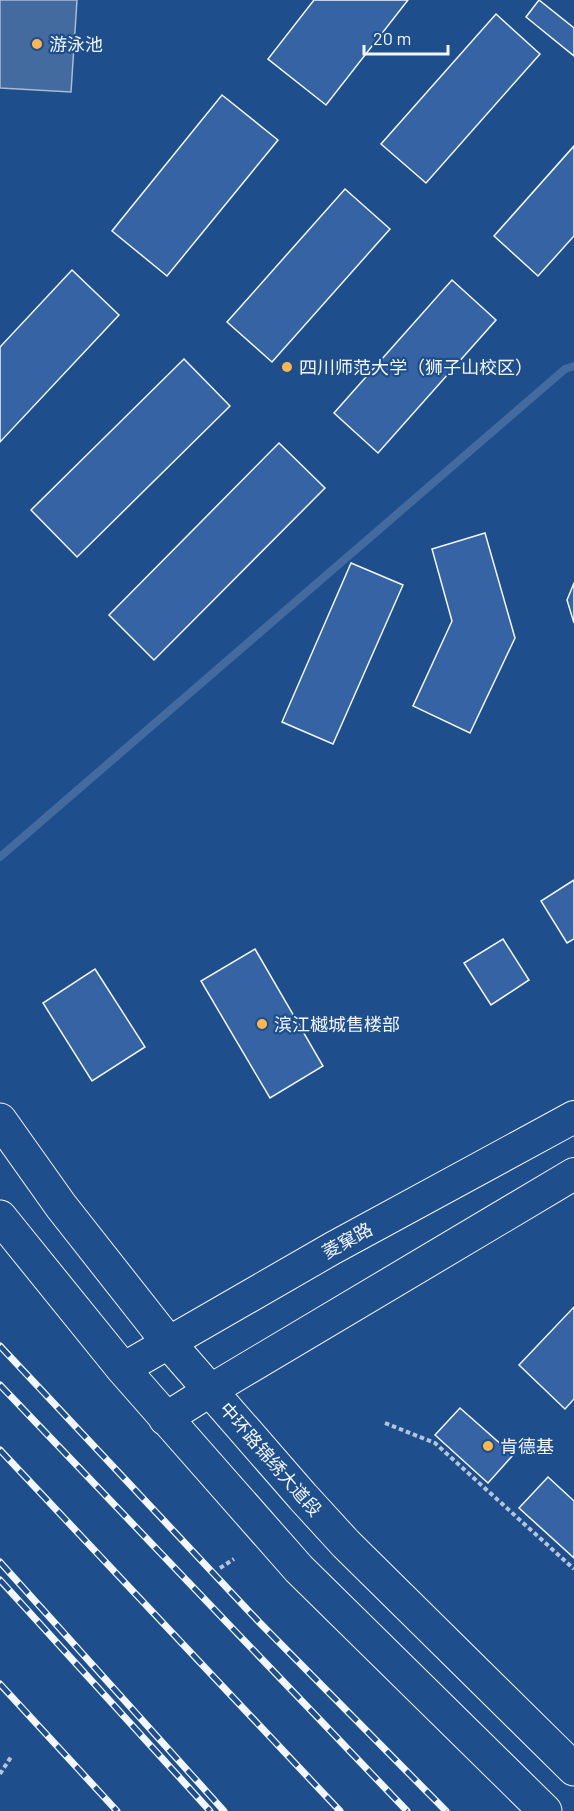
<svg xmlns="http://www.w3.org/2000/svg" width="574" height="1811" font-family="Barlow,'Noto Sans SC',sans-serif">
	<style>
		.water { fill: #446ba0; stroke: #a8bbd7; stroke-width: 1.5 }
		.lines { fill: none; stroke-linecap: round; stroke-linejoin: round }
		.stream { stroke: #446ba0; stroke-width: 8 }
		.building { fill: #3563a3; stroke: #f2f6ff; stroke-width: 1.5 }
		.minor-casing { stroke: #f2f6ff; stroke-width: 34 }
		.major-casing { stroke: #f2f6ff; stroke-width: 35 }
		.path { stroke: #b3c4dc; stroke-width: 4; stroke-dasharray: 4.5 3; stroke-linecap: butt }
		.minor { stroke: #1f4e8c; stroke-width: 32 }
		.major { stroke: #1f4e8c; stroke-width: 33 }
		.rail-casing { stroke: #f2f6ff; stroke-width: 7 }
		.rail { stroke: #1f4e8c; stroke-width: 4.5; stroke-dasharray: 14; stroke-linecap: butt }
		.poi-dot { fill: #ffb74d; stroke: #1f4e8c; stroke-width: 2 }
		.labels { text-anchor: middle; dominant-baseline: central; stroke-width: 4.5; stroke-linejoin: round; paint-order: stroke }
		.poi-label { font-size: 18px; fill: #f2f6ff; stroke: #1f4e8c; text-anchor: start }
		.street-label { font-size: 18px; fill: #f2f6ff; stroke: #1f4e8c }
	</style>
	<rect width="100%" height="100%" fill="#1f4e8c"/>
	<path class="water" d="M0 0H77L71 92 0 88Z"/>
	<g class="lines">
		<path class="stream" d="M0 857 565 369 574 366"/>
	</g>
	<path class="building" d="M314 0H408L326 105 268 59Z
		M539 0 574 28V56L526 17Z
		M496 14 540 54 426 183 381 144Z
		M222 95 278 140 167 276 112 231Z
		M574 146V236L538 276 494 236Z
		M345 189 390 229 272 362 227 322Z
		M72 270 119 315 0 442V347Z
		M452 280 496 320 378 453 334 413Z
		M184 359 230 406 77 557 31 510Z
		M279 443 325 488 154 660 109 615Z
		M485 533 515 638 470 733 413 706 452 621 432 549Z
		M351 563 403 585 333 744 282 722Z
		M574 583V623L567 600Z
		M574 880V939L567 943 541 901Z
		M503 939 529 980 491 1005 464 963Z
		M255 949 323 1066 270 1098 201 981Z
		M95 969 145 1047 92 1081 43 1003Z
		M574 1307V1399L565 1409 519 1365Z
		M460 1408 513 1455 488 1483 435 1435Z
		M548 1477 574 1501V1558L519 1508Z"/>
	<g class="lines">
		<g class="minor-casing">
			<path id="minor" d="M123 1369 333 1248 574 1117
				M165 1419 211 1390 574 1174"/>
		</g>
		<g class="major-casing">
			<path id="major" d="M0 1120 61 1206 168 1342 303 1497 346 1544 574 1769
				M0 1217 123 1369 299 1569 545 1811"/>
		</g>
		<path class="path" d="M385 1423 435 1443 574 1569
			M220 1568 234 1559
			M0 1774 11 1757"/>
		<use href="#minor" class="minor"/>
		<use href="#major" class="major"/>
		<g class="rail-casing">
			<path id="rail" d="M0 1346 259 1622 446 1811
				M0 1385 407 1811
				M0 1450 340 1811
				M0 1562 224 1811
				M0 1580 210 1811
				M0 1684 117 1811"/>
		</g>
		<use href="#rail" class="rail"/>
	</g>
	<g class="poi-dot">
		<circle cx="37" cy="44" r="6"/>
		<circle cx="287" cy="367" r="6"/>
		<circle cx="262" cy="1024" r="6"/>
		<circle cx="488" cy="1446" r="6"/>
	</g>
	<g class="labels">
		<g class="poi-label">
			<text x="49" y="44">游泳池</text>
			<text x="299" y="367">四川师范大学（狮子山校区）</text>
			<text x="274" y="1024">滨江樾城售楼部</text>
			<text x="500" y="1446">肯德基</text>
		</g>
		<g class="street-label">
			<text transform="translate(347 1240) rotate(-29)">菱窠路</text>
			<text transform="translate(271 1459) rotate(49)">中环路锦绣大道段</text>
		</g>
	</g>
	<path d="M364 45v9h84v-9" fill="none" stroke="#f2f6ff" stroke-width="3"/>
	<text x="373" y="45" font-size="18" fill="#f2f6ff" stroke="#1f4e8c" stroke-width="4.5" paint-order="stroke">20 m</text>
</svg>
